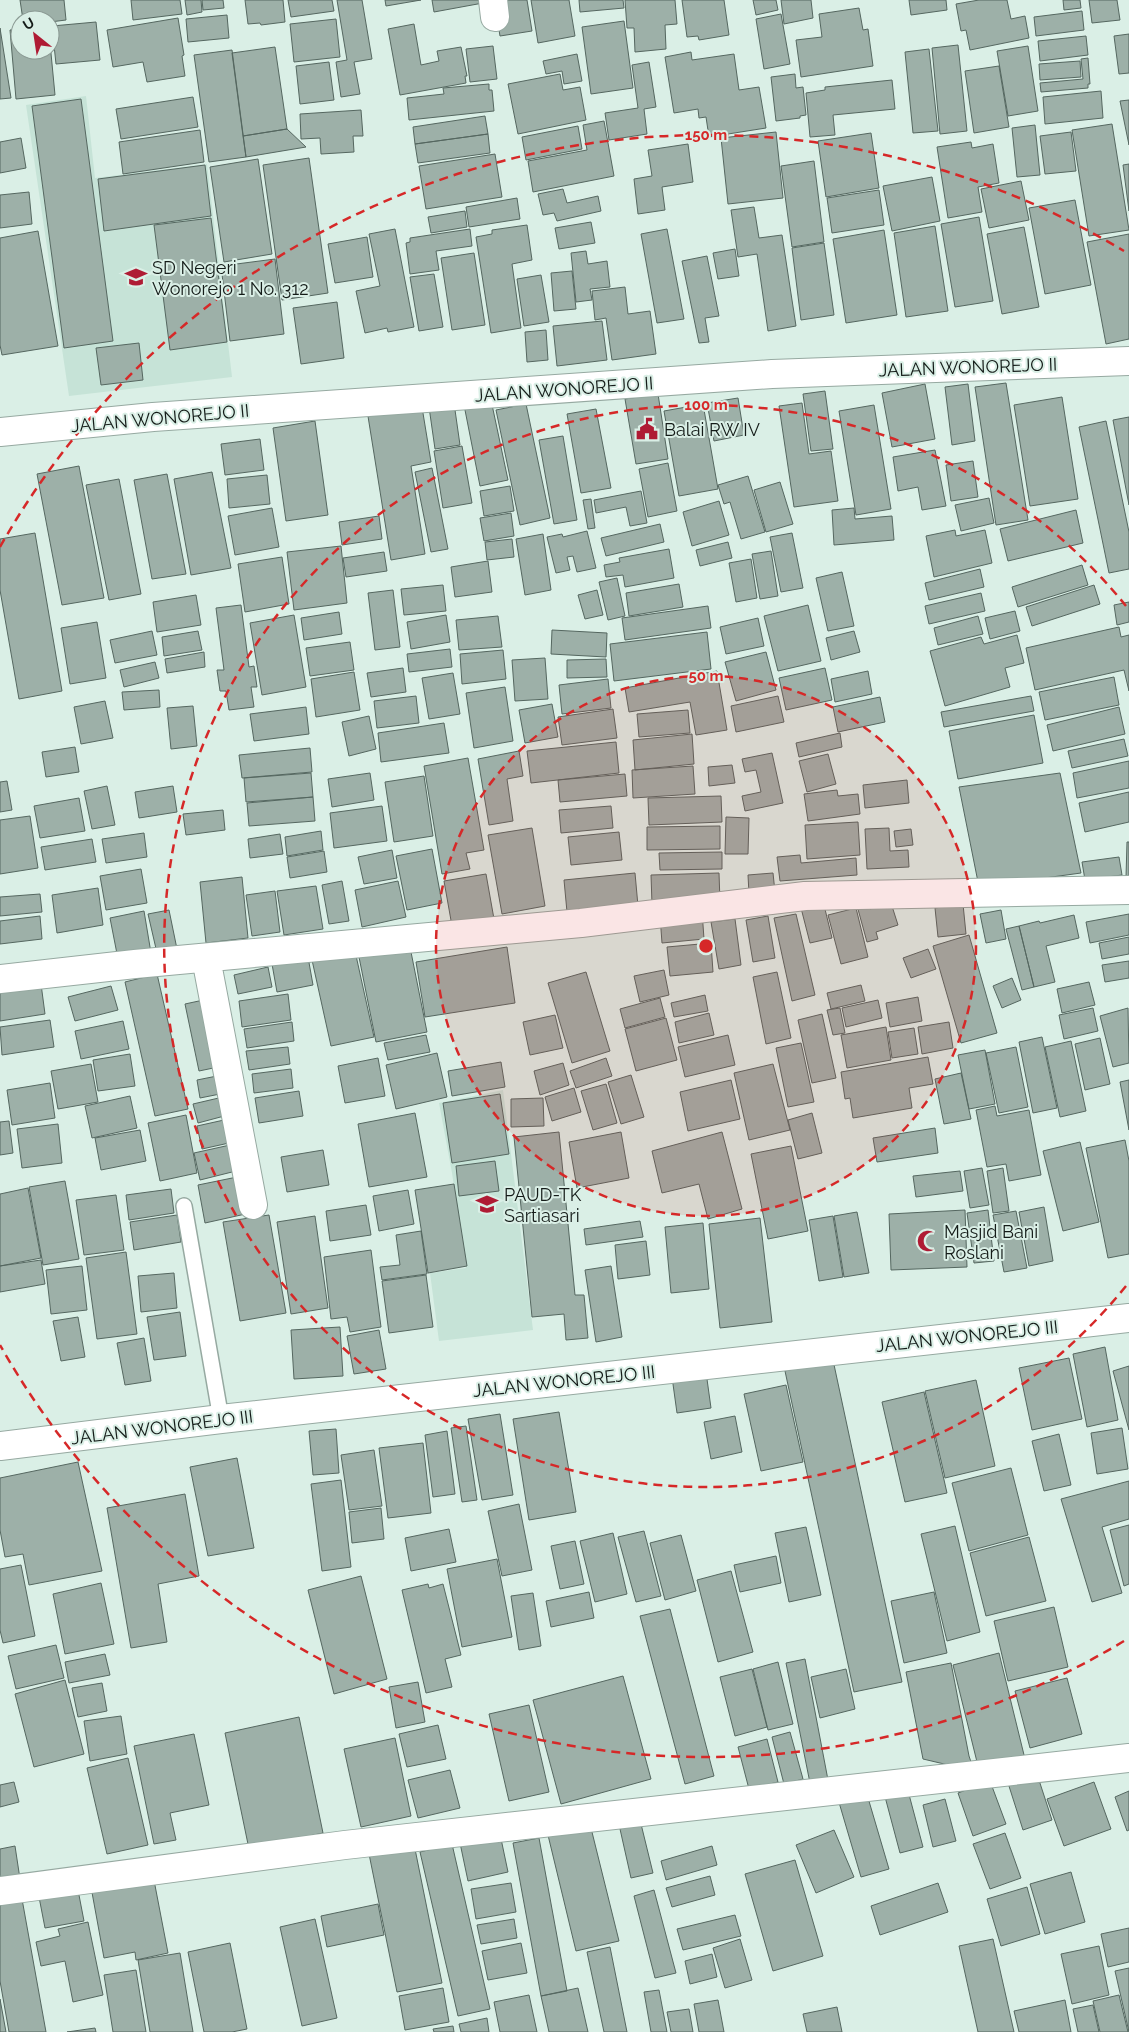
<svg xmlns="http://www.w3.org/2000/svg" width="1129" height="2032" font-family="Raleway,sans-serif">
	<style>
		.built { fill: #c6e3d7 }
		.building { fill: #9db0a8; stroke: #556760 }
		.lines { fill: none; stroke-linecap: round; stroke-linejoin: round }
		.lane-casing { stroke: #96a9a1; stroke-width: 18 }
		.street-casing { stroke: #96a9a1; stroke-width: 30 }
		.lane { stroke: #fff; stroke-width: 15 }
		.street { stroke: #fff; stroke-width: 28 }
		.ring { fill: none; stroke: #d62828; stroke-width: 2.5; stroke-dasharray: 9 6 }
		.labels { text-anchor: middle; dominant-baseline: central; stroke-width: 4; stroke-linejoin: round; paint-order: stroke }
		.poi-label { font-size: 18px; fill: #141b18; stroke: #daefe6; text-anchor: start }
		.street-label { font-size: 18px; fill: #141b18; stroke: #daefe6 }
		.centre { fill: #d62828; stroke: #daefe6; stroke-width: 2.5 }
		.ring-label { font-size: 15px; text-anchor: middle; font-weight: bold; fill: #d62828; stroke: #daefe6; stroke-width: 4; stroke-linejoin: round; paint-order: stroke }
	</style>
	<rect width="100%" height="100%" fill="#daefe6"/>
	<path class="built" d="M86 96 95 178 207 164 232 377 69 396 26 105Z
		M503 1090 533 1330 439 1341 430 1273 466 1268 452 1173 439 1103Z"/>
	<path class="building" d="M20 0H64L66 20 50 22V20H23Z
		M131 0H180L182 14 133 20Z
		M185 0H201L202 12 187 15Z
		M202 0H223L224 8 203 10Z
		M245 0H283L285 22 261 25 260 23 248 24Z
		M288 0H332L334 11 291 17Z
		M337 0H362L372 59 354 62 360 94 341 97 336 62 347 60Z
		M385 0H421L386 6Z
		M432 0H483V3L434 12Z
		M494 0H527L532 31 500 36Z
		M531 0H569L575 36 538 43Z
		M579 0H623L624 8 580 12Z
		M625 0H675L677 24 665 25 666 49 635 52 634 28H627Z
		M682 0H724L729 35 699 40 698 36 687 37Z
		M753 0H776L778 10 756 15Z
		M781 0H811L813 18 784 24Z
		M909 0H946L947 10 911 15Z
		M979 0H1007L1011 19 1025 16 1029 38 970 50 966 30 961 31 956 4Z
		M1063 0H1080L1081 8 1064 10Z
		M1089 0H1117L1120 20 1092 23Z
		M859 8 863 30 868 29 873 66 801 77 796 40 822 37 819 14Z
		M1082 11 1084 30 1036 36 1034 17Z
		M781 14 790 64 764 69 756 19Z
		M227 15 229 38 188 42 186 19Z
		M178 18 184 55 182 56 185 76 147 82 143 62 113 67 107 30Z
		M336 19 340 57 294 62 290 24Z
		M624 21 633 88 591 94 582 27Z
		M96 22 100 60 56 64 52 26Z
		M414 24 421 65 439 61 437 51 461 47 467 76H465L466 83 400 95 388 29Z
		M0 28 11 98 0 99Z
		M20 29V50H50V43L55 95 16 99 10 30Z
		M1129 34V73L1119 74 1114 36Z
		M1086 36 1088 55 1040 61 1038 41Z
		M958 45 967 131 940 134 932 48Z
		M493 46 497 79 470 82 466 49Z
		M1028 46 1038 111 1008 116 997 51Z
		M275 47 287 129 243 136 232 53Z
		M929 49 938 131 913 133 905 52Z
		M232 50 246 157 209 162 194 55Z
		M691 52 692 60 734 54 739 90 759 87 766 128 709 137 706 117 699 118 698 109 674 113 665 57Z
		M577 54 582 81 564 84 562 71 546 74 543 61Z
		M1088 58 1090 84H1088V88L1041 92 1040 83 1083 79 1081 59Z
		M1080 61 1081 77 1040 80 1039 64Z
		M329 62 334 100 300 104 296 66Z
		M649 62 656 107 644 109 647 134 609 140 605 113 638 108 632 65Z
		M999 66 1009 127 974 133 965 71Z
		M560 74 563 90 580 87 586 120 518 134 508 84Z
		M795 74 796 88 803 87 806 115 800 116V118L776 121 771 77Z
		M892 80 895 109 833 115 835 135 810 137 806 93 825 90V87Z
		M489 84V90H492L494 111 409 120 407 98 444 94 443 88Z
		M1101 91 1103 118 1045 124 1043 97Z
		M193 97 198 127 121 139 116 109Z
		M81 99 113 341 64 348 32 106Z
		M1129 100V145L1120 101Z
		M361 110 363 136H353L354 152 321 154 320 138 301 139 300 114Z
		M485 116 488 134 415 144 413 127Z
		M604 121 614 176 533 192 528 161 587 150 583 125Z
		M1112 124 1129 230 1089 236 1072 130Z
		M1035 125 1040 175 1017 177 1012 128Z
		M578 126 582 149 526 160 522 137Z
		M287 129 306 147 246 157 243 136Z
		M200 130 204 162 123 174 119 142Z
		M776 132 783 198 728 204 721 138Z
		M1071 132 1076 171 1045 174 1040 136Z
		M871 133 879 188 826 197 818 141Z
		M488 134 490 153 418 163 415 144Z
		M21 138 26 168 0 173V142Z
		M971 142 972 148 993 144 999 183 978 187 982 212 948 218 937 147Z
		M688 144 693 182 662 187 665 210 638 214 634 179 652 176 648 150Z
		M495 154 502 197 426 209 419 166Z
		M309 158 328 293 282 300 263 165Z
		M258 159 272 254 224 262 210 167Z
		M814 161 824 242 792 247 781 166Z
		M1129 164V211L1123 165Z
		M205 165 211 216 104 231 98 179Z
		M932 177 940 221 892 231 883 186Z
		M1021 181 1029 220 989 228 981 189Z
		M563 189 567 203 598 196 601 211 557 221 554 213 543 215 538 194Z
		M879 190 884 225 832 233 827 198Z
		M29 192 32 224 0 228V195Z
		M517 198 520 219 469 227 466 207Z
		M1075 200 1091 285 1045 294 1029 208Z
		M754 207 759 238 782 235 796 326 768 331 757 254 738 257 731 210Z
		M465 211 467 227 431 233 428 217Z
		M979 217 993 301 955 307 941 224Z
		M211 218 227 342 170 350 154 225Z
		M591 222 595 243 559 249 555 228Z
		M527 225 532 260 512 264 521 328 491 333 476 237 492 234V230Z
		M935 226 948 311 906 317 894 233Z
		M1024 227 1039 307 1002 314 987 234Z
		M395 229 414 327 388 332 387 328 365 333 356 291 380 286 369 234Z
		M470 229 472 246 436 251 439 270 410 274 406 243 410 242V238Z
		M667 229 684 319 657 323 641 234Z
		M884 230 897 315 846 323 833 239Z
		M38 231 58 346 2 355 0 345V238Z
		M1129 234V339L1106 344 1087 242Z
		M367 237 373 277 335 283 328 244Z
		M824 243 834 315 801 320 792 248Z
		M735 249 739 276 718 279 713 253Z
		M586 251 588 264 607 261 610 287 590 289 592 300 576 302 571 253Z
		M474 253 485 325 452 330 441 258Z
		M707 256 719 316 705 318 709 342 699 343 682 261Z
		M275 259 284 334 230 341 221 266Z
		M572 271 576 309 554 311 551 273Z
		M434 274 443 327 419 331 410 277Z
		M541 275 549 322 524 326 517 279Z
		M625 287 628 314 650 311 656 354 612 360 606 318 595 320 592 291Z
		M337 302 344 358 301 364 293 308Z
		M602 321 607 360 557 366 553 326Z
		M546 330 548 360 527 362 525 332Z
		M139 343 143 380 101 385 96 348Z
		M1006 383 1028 520 996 525 975 387Z
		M925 384 935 439 892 447 882 393Z
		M968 384 975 441 952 445 945 387Z
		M825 391 833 449 811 451 803 394Z
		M658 394 668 459 636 464 625 399Z
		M1062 397 1078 499 1030 506 1014 405Z
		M738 398 744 435 714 441 707 403Z
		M491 400 508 480 480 486 464 405Z
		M421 401 431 462 411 466 425 554 391 560 367 410Z
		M454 403 460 445 435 449 429 407Z
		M802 403 809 454 831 451 838 501 794 507 779 406Z
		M526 404 550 518 520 525 496 410Z
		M703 404 718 489 679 496 664 411Z
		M874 405 891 509 856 515 839 411Z
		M596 409 611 488 581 493 567 414Z
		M1129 417V505L1113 420Z
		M315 421 328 515 286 521 273 428Z
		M1106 421 1129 532V569L1109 573 1079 427Z
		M563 436 577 520 554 524 539 440Z
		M260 439 264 470 225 475 221 444Z
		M462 446 472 503 443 508 434 451Z
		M935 450 946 506 922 510 918 487 898 491 893 457Z
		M973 461 978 497 951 501 946 465Z
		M668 463 677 511 648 517 639 469Z
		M79 466 104 598 62 605 37 474Z
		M432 468 448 549 431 552 415 472Z
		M212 472 231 568 191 575 174 479Z
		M167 474 186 574 152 579 134 480Z
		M267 475 270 504 229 508 227 479Z
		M748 476 765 532 741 539 730 502 724 504 718 485Z
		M119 479 141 594 109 600 86 485Z
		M780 482 793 524 766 532 754 490Z
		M510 486 514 511 484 516 480 491Z
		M641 491 647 523 630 526 626 507 596 513 594 500Z
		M989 498 994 523 961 531 955 505Z
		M591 499 595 528 588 529 583 500Z
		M719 501 729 535 692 546 683 512Z
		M272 508 279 547 235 555 228 516Z
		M854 508 855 519 892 516 894 540 834 545 832 510Z
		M1076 510 1083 543 1008 561 1000 529Z
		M511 513 514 536 484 541 480 518Z
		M379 516 382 539 342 545 339 522Z
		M660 524 664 542 606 556 601 538Z
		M955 530 956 536 985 530 992 563 934 577 926 536Z
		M587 531 596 568 577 572 573 556 567 557 570 570 556 573 547 537 562 534 563 537Z
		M35 533 62 691 19 699 0 590V539Z
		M792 533 803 588 781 592 770 537Z
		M543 534 551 590 525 595 516 539Z
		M512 539 514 557 487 560 485 542Z
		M728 542 732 558 700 566 696 550Z
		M341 546 347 603 294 610 287 552Z
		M669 549 674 578 625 587 623 575 606 577 604 565 620 562 619 558Z
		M771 551 778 596 760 599 752 554Z
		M384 552 387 571 346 577 343 558Z
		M282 557 289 604 245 612 238 564Z
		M751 559 757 598 736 602 729 563Z
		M488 561 492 592 455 597 451 567Z
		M1082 565 1088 585 1018 607 1012 587Z
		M980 569 984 587 929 600 925 583Z
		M842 572 854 626 828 631 816 578Z
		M617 578 625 616 608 620 599 582Z
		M679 584 683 607 629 616 626 593Z
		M443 585 446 611 404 615 401 589Z
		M1094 585 1100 604 1032 626 1026 607Z
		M393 590 400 647 375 650 368 593Z
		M597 590 603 615 585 619 578 595Z
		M981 593 985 611 929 624 925 606Z
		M196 595 201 625 157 632 153 602Z
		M1129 602V622L1117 625 1114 605Z
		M241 605 249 667 254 666 257 687H251L254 707 229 710 226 691H220L217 670H224L216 608Z
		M808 605 821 661 778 671 764 616Z
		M708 606 711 628 625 640 622 618Z
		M1015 611 1020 631 990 639 985 618Z
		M339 612 342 634 304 640 301 618Z
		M294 615 306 687 262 695 250 623Z
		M446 615 450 642 411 649 407 622Z
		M498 616 502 647 459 650 456 620Z
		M978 616 983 634 938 645 934 628Z
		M758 618 764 646 726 654 720 627Z
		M97 622 106 678 70 684 61 628Z
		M1119 627 1121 637 1129 635V691L1124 670 1035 690 1026 648Z
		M552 630 607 633 606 657 551 654Z
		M152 631 157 655 115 663 110 640Z
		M198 631 202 650 164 656 162 637Z
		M854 631 860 652 831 660 826 638Z
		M707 632 711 669 614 681 610 644Z
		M1017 635 1024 663 1005 668 1010 687 945 706 930 651 981 637 984 644Z
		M350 642 354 670 310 676 306 648Z
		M450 649 452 667 409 672 407 654Z
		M503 650 506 679 462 684 460 654Z
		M204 652 205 667 167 673 165 659Z
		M766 652 776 690 736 701 725 662Z
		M545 658 548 699 515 701 512 660Z
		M606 659 607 677 567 678V660Z
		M155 662 159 678 124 687 120 670Z
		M403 668 406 692 371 697 367 673Z
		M825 668 832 700 786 710 779 678Z
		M717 671 727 730 696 735 690 702 629 712 625 688Z
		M868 671 872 694 835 702 831 679Z
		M354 672 360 710 316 717 311 679Z
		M453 673 460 714 429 719 422 678Z
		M1114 677 1119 705 1045 720 1039 692Z
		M608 679 611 708 562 714 559 685Z
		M505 687 513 741 474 748 466 693Z
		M159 690 160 707 124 710 122 692Z
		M416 696 419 723 377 728 374 701Z
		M778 696 784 722 736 732 731 706Z
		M1031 696 1034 711 944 727 941 712Z
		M880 697 885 722 838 732 833 707Z
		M105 701 113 738 81 744 74 707Z
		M552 704 558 737 525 743 519 710Z
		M193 706 197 746 171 749 167 708Z
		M306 707 309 734 254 741 250 714Z
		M1119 707 1125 734 1053 751 1047 725Z
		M613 709 617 738 562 745 558 717Z
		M688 710 690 733 639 737 637 714Z
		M1034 715 1043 763 958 779 949 731Z
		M369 716 376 749 349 756 342 722Z
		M444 723 449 753 381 762 378 733Z
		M840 733 842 747 799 757 796 743Z
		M692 734 694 764 635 770 633 740Z
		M1124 739 1128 756 1072 768 1068 751Z
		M616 742 619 773 531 783 527 751Z
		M75 747 79 772 46 777 42 752Z
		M310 748 312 772 242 778 239 755Z
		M519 751 523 776 507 779 513 821 489 825 478 759Z
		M772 753 783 803 745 811 742 796 761 792 756 770 745 772 742 759Z
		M828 754 836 784 807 792 799 761Z
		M468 758 484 850 466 853 470 869 442 874 424 766Z
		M1129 761V788L1077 798 1073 773Z
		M732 765 735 783 709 786 708 767Z
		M693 766 695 794 633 798 632 770Z
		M311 773 313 797 246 802 244 778Z
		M370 773 374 800 332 807 328 779Z
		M1060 773 1081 873 979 887 959 787Z
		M625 774 627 796 560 802 558 780Z
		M424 776 433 836 394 842 385 782Z
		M907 780 909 803 865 808 863 785Z
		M7 781 12 810 0 812V782Z
		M107 786 115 825 92 829 84 791Z
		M173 786 177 812 139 818 135 792Z
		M837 790 838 796 858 794 860 814 808 821 804 794Z
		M1129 792V822L1085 832 1079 803Z
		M721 796 722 822 649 825 648 798Z
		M313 797 315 821 249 826 247 803Z
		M79 798 85 831 40 838 34 806Z
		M382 806 387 841 334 848 330 813Z
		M611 806 613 828 561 833 559 810Z
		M223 810 225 830 186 835 183 814Z
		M30 816 38 868 0 874V820Z
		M726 817 749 818 748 854H725Z
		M858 822 860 855 807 859 805 825Z
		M720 826V849L647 850V827Z
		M532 828 545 906 502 914 488 835Z
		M889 828 890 851 908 850 909 867 867 869 865 829Z
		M911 829 913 845 896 847 894 831Z
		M321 831 323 850 287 856 285 837Z
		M619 832 622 860 571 865 568 837Z
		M144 833 147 857 106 863 102 839Z
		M280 834 283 854 250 858 248 839Z
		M92 839 96 862 45 870 41 847Z
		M1127 842H1129V877H1126Z
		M432 849 442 903 407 910 396 856Z
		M392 850 397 878 364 884 358 857Z
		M324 851 327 872 290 878 287 857Z
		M722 852V869L660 870 659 853Z
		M800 855 801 863 856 858 857 875 780 881 777 857Z
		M1119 857 1122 875 1085 880 1082 862Z
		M141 869 147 903 106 910 100 876Z
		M635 873 638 906 567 912 564 880Z
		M719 873 720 902 652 904 651 875Z
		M773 873 775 892 749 894 748 875Z
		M486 874 494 919 452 926 444 881Z
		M242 877 248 938 206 943 200 882Z
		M342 881 349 921 329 924 322 885Z
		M398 881 406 917 362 927 355 890Z
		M316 886 323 929 284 935 277 891Z
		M98 888 103 925 57 933 52 895Z
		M275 891 280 932 252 936 246 895Z
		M40 894 42 912 0 916V897Z
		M867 899 870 909 891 903 898 925 876 932 878 939 867 942 856 902Z
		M823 901 832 938 810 943 801 908Z
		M963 904 966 934 938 937 935 908Z
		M856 908 868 957 841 964 828 915Z
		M169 910 177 949 157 953 148 914Z
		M1001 910 1006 939 986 943 980 914Z
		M144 911 151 953 118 959 110 918Z
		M702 911 704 939 662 943 660 916Z
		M796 914 815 995 792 1001 774 918Z
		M1129 914V935L1090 943 1086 922Z
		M1074 915 1079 938 1046 946 1055 982 1034 987 1019 926 1039 921 1040 923Z
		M40 916 42 939 0 944V921Z
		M768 916 775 958 753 962 746 920Z
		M735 919 741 965 719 969 711 922Z
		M1019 926 1034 987 1022 990 1006 929Z
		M969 935 997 1033 961 1043 933 946Z
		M1129 937V954L1102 959 1099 943Z
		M409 942 427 1032 376 1042 358 952Z
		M711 943 713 972 670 976 667 947Z
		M507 947 515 1003 425 1017 416 962Z
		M928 949 936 969 911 978 903 958Z
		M355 951 374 1037 331 1046 312 960Z
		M308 957 313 985 277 992 272 964Z
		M1129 961V978L1105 982 1102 965Z
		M268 967 272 987 238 994 234 975Z
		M664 970 669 995 640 1002 634 976Z
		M586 972 610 1051 572 1063 548 983Z
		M777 972 791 1038 766 1044 753 977Z
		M157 974 188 1109 155 1116 125 982Z
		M1012 978 1021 1000 1002 1008 993 986Z
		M1089 982 1095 1005 1062 1013 1057 989Z
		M41 984 45 1014 0 1021V991Z
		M861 985 865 1001 831 1009 827 993Z
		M111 986 118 1010 75 1021 68 997Z
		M288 994 291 1020 242 1027 239 1001Z
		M705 995 708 1011 674 1017 671 1003Z
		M918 997 922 1021 890 1027 886 1003Z
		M660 998 665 1017 625 1028 620 1009Z
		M208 999 223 1066 199 1071 185 1004Z
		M878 1000 882 1018 846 1027 842 1008Z
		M840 1008 845 1033 833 1035 827 1010Z
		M1093 1008 1098 1031 1064 1039 1059 1015Z
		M1128 1008 1129 1063 1113 1067 1100 1016Z
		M709 1013 714 1035 679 1043 675 1022Z
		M822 1014 836 1078 812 1083 798 1020Z
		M555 1015 563 1048 530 1055 523 1022Z
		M666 1018 677 1060 636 1071 625 1029Z
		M50 1020 54 1047 2 1055 0 1027Z
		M123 1021 129 1049 81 1059 75 1031Z
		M292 1022 294 1041 247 1048 244 1029Z
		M949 1022 953 1048 922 1054 918 1027Z
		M886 1027 891 1060 847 1068 841 1035Z
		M914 1028 918 1054 892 1058 888 1032Z
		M426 1035 430 1052 388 1060 384 1043Z
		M728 1035 735 1065 685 1077 678 1047Z
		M1042 1037 1057 1108 1033 1113 1019 1042Z
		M1100 1038 1110 1084 1085 1090 1075 1044Z
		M1071 1041 1086 1111 1060 1117 1045 1047Z
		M801 1043 814 1102 788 1107 776 1048Z
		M288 1047 290 1064 249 1070 246 1051Z
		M1016 1047 1028 1107 999 1113 986 1053Z
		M985 1050 995 1104 969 1109 958 1055Z
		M437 1053 447 1097 396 1109 386 1065Z
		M130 1054 135 1086 98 1091 93 1060Z
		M928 1057 933 1084 909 1088 912 1108 853 1118 850 1098 845 1099 841 1072Z
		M378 1058 385 1096 345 1103 338 1066Z
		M606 1058 612 1076 576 1088 570 1071Z
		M501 1062 505 1087 452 1096 448 1071Z
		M563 1063 569 1085 540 1095 534 1071Z
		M91 1064 98 1102 58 1109 51 1071Z
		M773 1064 790 1130 749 1140 734 1073Z
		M291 1069 293 1088 254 1093 252 1074Z
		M961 1073 971 1119 944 1124 935 1079Z
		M222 1075 225 1093 200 1098 197 1080Z
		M631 1075 644 1117 621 1124 608 1082Z
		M731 1080 740 1119 688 1131 680 1092Z
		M1129 1080V1130L1120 1082Z
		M50 1083 55 1118 12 1125 7 1090Z
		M606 1084 617 1123 593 1130 581 1091Z
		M574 1088 581 1112 552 1121 545 1097Z
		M299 1091 303 1116 259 1123 255 1098Z
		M500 1094 509 1154 452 1163 443 1103Z
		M130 1096 137 1128 92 1138 85 1106Z
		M223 1097 228 1115 198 1123 193 1104Z
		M543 1098 544 1126 511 1127V1099Z
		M995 1106 997 1116 1029 1110 1041 1175 1009 1181 1006 1164 987 1167 976 1110Z
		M415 1113 427 1177 369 1187 358 1124Z
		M812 1113 822 1153 798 1159 788 1120Z
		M186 1115 197 1173 160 1181 148 1123Z
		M233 1118 238 1141 202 1149 197 1126Z
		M9 1121 13 1153 0 1155V1122Z
		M58 1124 62 1163 22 1168 17 1129Z
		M935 1128 938 1153 877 1162 873 1138Z
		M140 1130 146 1161 101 1170 95 1138Z
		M559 1132 575 1295H584L588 1338 566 1340 564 1314 532 1317 514 1137Z
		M621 1132 629 1178 577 1188 569 1142Z
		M722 1132 742 1209 708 1219 699 1184 662 1193 652 1151Z
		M1125 1140 1129 1161V1254L1108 1258 1086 1148Z
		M1080 1142 1099 1222 1063 1231 1043 1151Z
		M239 1143 244 1169 200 1180 194 1153Z
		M791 1146 808 1231 768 1239 751 1154Z
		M323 1150 329 1185 287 1192 281 1157Z
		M495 1161 499 1191 459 1196 456 1166Z
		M982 1168 989 1205 970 1208 964 1171Z
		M1003 1168 1009 1211 993 1213 987 1171Z
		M960 1171 963 1191 916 1197 913 1176Z
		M242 1176 250 1213 205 1223 198 1185Z
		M65 1181 79 1259 43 1265 29 1187Z
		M454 1184 467 1266 428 1273 415 1190Z
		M28 1188 41 1258 0 1266V1194Z
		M171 1189 174 1213 129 1220 126 1195Z
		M408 1190 414 1224 379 1231 373 1196Z
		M116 1195 124 1250 84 1255 76 1200Z
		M366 1205 371 1235 330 1241 326 1211Z
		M1044 1207 1053 1261 1029 1266 1019 1212Z
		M965 1210 967 1267 891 1270 889 1214Z
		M988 1210 994 1261 974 1263 967 1213Z
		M1016 1211 1027 1268 1004 1272 993 1215Z
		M857 1212 869 1273 844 1277 834 1216Z
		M177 1215 181 1242 134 1250 130 1222Z
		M269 1215 286 1313 240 1321 223 1222Z
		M315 1216 328 1308 291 1314 277 1222Z
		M833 1216 843 1277 819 1281 809 1220Z
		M760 1218 772 1322 720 1328 709 1224Z
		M640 1221 643 1237 586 1245 584 1229Z
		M703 1223 709 1289 671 1293 665 1227Z
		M421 1231 427 1274 382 1280 380 1267 400 1265 396 1235Z
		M646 1241 650 1275 618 1279 615 1245Z
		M371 1250 381 1327 350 1332 347 1317 331 1319 324 1257Z
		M126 1252 137 1334 97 1339 86 1258Z
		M41 1260 45 1284 0 1292V1266Z
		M82 1266 87 1310 51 1314 46 1270Z
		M611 1266 622 1337 596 1342 585 1270Z
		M174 1273 177 1308 141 1312 138 1276Z
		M426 1275 433 1327 389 1333 382 1281Z
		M180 1312 186 1356 154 1360 147 1317Z
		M78 1317 85 1357 61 1361 53 1321Z
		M340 1327 343 1376 294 1379 291 1330Z
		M379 1330 386 1369 354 1374 347 1336Z
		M144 1338 151 1381 125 1385 117 1343Z
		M1105 1347 1118 1420 1087 1427 1073 1354Z
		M1069 1358 1082 1419 1032 1430 1019 1368Z
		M833 1360 902 1682 854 1692 785 1371Z
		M1129 1366V1430L1113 1371Z
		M706 1372 711 1408 677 1413 672 1377Z
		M976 1380 995 1466 945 1478 925 1391Z
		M786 1385 803 1462 761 1471 744 1394Z
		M924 1392 947 1493 905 1502 882 1402Z
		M559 1412 576 1512 529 1520 513 1419Z
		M500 1414 513 1495 482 1500 468 1419Z
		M735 1416 742 1452 711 1459 704 1422Z
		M466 1426 477 1500 462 1502 451 1428Z
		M1122 1428 1128 1469 1097 1474 1091 1433Z
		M336 1429 339 1473 313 1475 309 1431Z
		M447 1431 455 1494 433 1497 425 1435Z
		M1059 1434 1071 1485 1044 1491 1032 1441Z
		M423 1443 431 1513 388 1518 379 1448Z
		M374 1450 382 1506 349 1510 341 1455Z
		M237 1458 254 1548 208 1556 190 1467Z
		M78 1462 102 1571 29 1585 23 1554 5 1557 0 1530V1478Z
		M1011 1468 1028 1535 969 1551 952 1483Z
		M341 1480 351 1567 322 1571 311 1484Z
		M1129 1481V1519L1102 1527 1122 1593 1092 1602 1061 1499Z
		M185 1494 199 1576 158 1584 167 1642 131 1648 107 1508Z
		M519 1504 532 1570 502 1576 488 1511Z
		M381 1508 384 1539 352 1543 349 1512Z
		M1129 1525V1584L1124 1586 1110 1530Z
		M955 1526 980 1632 947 1641 921 1534Z
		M806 1527 821 1595 789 1602 775 1533Z
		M449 1529 456 1562 411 1571 405 1538Z
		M644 1531 661 1596 636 1602 618 1537Z
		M613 1533 627 1594 595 1602 580 1541Z
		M681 1535 696 1591 665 1600 650 1543Z
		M1029 1537 1046 1601 986 1616 970 1553Z
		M575 1541 584 1584 560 1589 551 1546Z
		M776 1556 781 1583 740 1592 734 1565Z
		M497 1559 512 1637 462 1647 447 1569Z
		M21 1565 35 1636 3 1643 0 1630V1569Z
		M731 1571 753 1652 718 1662 697 1580Z
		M361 1576 387 1679 334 1694 308 1590Z
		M101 1583 114 1644 65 1654 53 1594Z
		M428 1584 429 1588 443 1584 461 1655 445 1659 452 1687 426 1693 402 1590Z
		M589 1592 594 1618 551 1627 546 1601Z
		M934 1592 947 1653 904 1663 891 1601Z
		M533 1593 541 1646 519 1650 511 1596Z
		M1054 1607 1068 1667 1008 1681 994 1621Z
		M670 1609 714 1776 685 1784 640 1616Z
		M56 1645 64 1678 16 1689 8 1656Z
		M999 1653 1025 1759 979 1770 953 1665Z
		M105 1654 110 1675 69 1683 65 1662Z
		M805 1659 828 1780 810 1783 786 1663Z
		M778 1662 793 1724 768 1730 753 1669Z
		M951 1663 969 1756 974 1771 923 1759 906 1672Z
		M752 1669 767 1727 735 1736 720 1677Z
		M846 1669 855 1709 820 1718 811 1677Z
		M623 1676 651 1779 561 1804 533 1700Z
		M1067 1678 1082 1734 1030 1748 1015 1691Z
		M65 1680 84 1754 34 1767 15 1694Z
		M418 1682 425 1722 396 1728 389 1687Z
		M102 1683 107 1711 78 1717 72 1688Z
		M529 1705 549 1792 509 1801 489 1714Z
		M121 1716 127 1754 90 1761 84 1721Z
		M299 1717 323 1833 249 1849 225 1733Z
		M438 1725 446 1759 407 1767 399 1734Z
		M790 1732 803 1779 784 1784 772 1737Z
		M194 1734 209 1805 170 1813 176 1840 154 1844 134 1746Z
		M395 1738 411 1816 361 1827 344 1749Z
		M767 1739 778 1782 749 1789 738 1747Z
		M128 1758 148 1845 107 1854 87 1768Z
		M450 1770 460 1808 418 1818 408 1780Z
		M1037 1774 1052 1820 1023 1830 1008 1783Z
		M990 1781 1006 1824 973 1836 958 1793Z
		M14 1782 19 1802 0 1807V1785Z
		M1094 1782 1111 1829 1064 1846 1047 1799Z
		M907 1787 923 1847 900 1853 884 1793Z
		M866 1791 889 1869 861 1877 838 1799Z
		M1129 1791V1830L1127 1831 1115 1797Z
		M945 1799 956 1841 933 1847 923 1805Z
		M589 1820 619 1941 576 1951 547 1831Z
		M641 1824 653 1873 631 1878 620 1829Z
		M834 1830 854 1877 816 1893 796 1845Z
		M1005 1833 1021 1878 990 1889 973 1844Z
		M500 1834 508 1872 468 1881 460 1843Z
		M539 1838 567 1991 541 1996 513 1843Z
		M413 1839 442 1983 397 1992 368 1849Z
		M452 1844 490 2009 458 2016 420 1852Z
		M15 1846 20 1879 0 1883V1849Z
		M712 1846 717 1865 666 1880 661 1861Z
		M795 1860 823 1956 773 1971 745 1874Z
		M1071 1872 1085 1922 1045 1934 1030 1884Z
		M153 1875 168 1953 136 1960 135 1952 104 1958 91 1887Z
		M710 1876 715 1895 672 1907 666 1888Z
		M511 1883 516 1912 476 1919 471 1889Z
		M938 1883 948 1912 880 1935 871 1906Z
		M1027 1887 1040 1934 1001 1946 987 1899Z
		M78 1890 84 1921 45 1928 39 1897Z
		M654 1890 676 1973 655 1978 634 1896Z
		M22 1899 46 2032H9L0 1981V1903Z
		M378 1904 384 1935 327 1947 321 1916Z
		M735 1915 741 1936 683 1950 677 1929Z
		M315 1919 337 2018 302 2026 280 1927Z
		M514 1919 517 1938 481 1944 477 1925Z
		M88 1922 103 1995 73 2002 65 1961 41 1966 36 1942 60 1936 58 1929Z
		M1129 1928V1962L1108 1967 1101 1934Z
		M740 1939 752 1980 725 1988 713 1948Z
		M993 1939 1014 2032H978L959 1946Z
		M230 1943 247 2029 232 2032H204L188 1952Z
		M521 1943 527 1973 488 1980 482 1951Z
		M1099 1946 1109 1995 1072 2004 1061 1954Z
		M610 1947 627 2032H604L587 1952Z
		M180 1953 193 2032H150L138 1960Z
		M712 1954 717 1977 690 1984 685 1961Z
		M1129 1968V2032L1115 1971Z
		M136 1970 146 2032H113L104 1975Z
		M443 1988 449 2022 405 2030 399 1996Z
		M578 1988 588 2032H549L541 1996Z
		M659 1990 667 2032H651L644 1992Z
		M529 1995 537 2032H500L494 2002Z
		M1119 1995 1128 2032H1100L1093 2001Z
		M0 1999 6 2032H0Z
		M718 2000 724 2032H699L694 2004Z
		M1065 2000 1071 2032H1019L1014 2011Z
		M1093 2005 1099 2032H1078L1073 2009Z
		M837 2007 842 2032H807L803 2014Z
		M689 2009 693 2032H671L667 2012Z
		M487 2018 489 2032H461L459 2024Z
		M453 2026 454 2032H434L433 2029Z
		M95 2028 96 2032H67Z"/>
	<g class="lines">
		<g class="lane-casing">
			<path id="lane" d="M184 1206 221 1419"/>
		</g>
		<g class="street-casing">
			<path id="street" d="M493 0 495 17
				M0 432 153 417 772 374 1129 361
				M206 958 253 1205
				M0 979 135 964 581 923 805 896 1129 890
				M0 1446 221 1419 1129 1318
				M0 1891 345 1845 1129 1758"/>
		</g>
		<use href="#lane" class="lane"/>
		<use href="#street" class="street"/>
	</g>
	<circle cx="706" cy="946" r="270" fill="#d62828" fill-opacity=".12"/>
	<g class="ring">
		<circle cx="706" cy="946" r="270"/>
		<path d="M1126 1286A541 541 0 1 1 1126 606"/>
		<path d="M1124 1641A811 811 0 0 1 0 1345M0 547A811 811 0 0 1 1124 251"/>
	</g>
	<defs>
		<g id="school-bare" transform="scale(1.725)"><path d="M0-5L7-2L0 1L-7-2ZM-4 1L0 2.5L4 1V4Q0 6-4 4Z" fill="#af1b34" stroke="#daefe6" stroke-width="2.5" paint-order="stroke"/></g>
		<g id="civic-bare" transform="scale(1.725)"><path d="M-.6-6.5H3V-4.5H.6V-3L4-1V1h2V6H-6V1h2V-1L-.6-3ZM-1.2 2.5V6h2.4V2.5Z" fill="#af1b34" stroke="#daefe6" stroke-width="2.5" paint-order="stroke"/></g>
		<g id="mosque-bare" transform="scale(1.725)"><path d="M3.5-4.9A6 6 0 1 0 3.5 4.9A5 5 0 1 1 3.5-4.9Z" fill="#af1b34" stroke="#daefe6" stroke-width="2.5" paint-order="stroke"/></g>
	</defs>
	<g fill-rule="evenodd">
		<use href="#school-bare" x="136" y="277"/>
		<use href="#civic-bare" x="647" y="429"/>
		<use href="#school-bare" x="487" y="1204"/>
		<use href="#mosque-bare" x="928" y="1241"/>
	</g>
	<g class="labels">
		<g class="poi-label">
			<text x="152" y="267">SD Negeri<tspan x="152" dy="21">Wonorejo 1 No. 312</tspan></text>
			<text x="664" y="429">Balai RW IV</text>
			<text x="504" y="1194">PAUD-TK<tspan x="504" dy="21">Sartiasari</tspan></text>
			<text x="944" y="1231">Masjid Bani<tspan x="944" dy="21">Roslani</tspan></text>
		</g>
		<g class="street-label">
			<text transform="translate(968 367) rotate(-2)">JALAN WONOREJO II</text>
			<text transform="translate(564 389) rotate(-4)">JALAN WONOREJO II</text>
			<text transform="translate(160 418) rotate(-5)">JALAN WONOREJO II</text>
			<text transform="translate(967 1336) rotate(-6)">JALAN WONOREJO III</text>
			<text transform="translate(564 1381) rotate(-6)">JALAN WONOREJO III</text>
			<text transform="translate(162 1427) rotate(-7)">JALAN WONOREJO III</text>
		</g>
	</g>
	<circle cx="706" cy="946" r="8" class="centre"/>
	<g class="ring-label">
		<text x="706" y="140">150 m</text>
		<text x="706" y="410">100 m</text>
		<text x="706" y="681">50 m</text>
	</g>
	<g transform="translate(35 35) rotate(330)"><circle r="24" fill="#daefe6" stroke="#8b9a94"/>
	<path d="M0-4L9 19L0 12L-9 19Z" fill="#af1b34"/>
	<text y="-8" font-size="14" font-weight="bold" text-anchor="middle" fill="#141b18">U</text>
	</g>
</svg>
